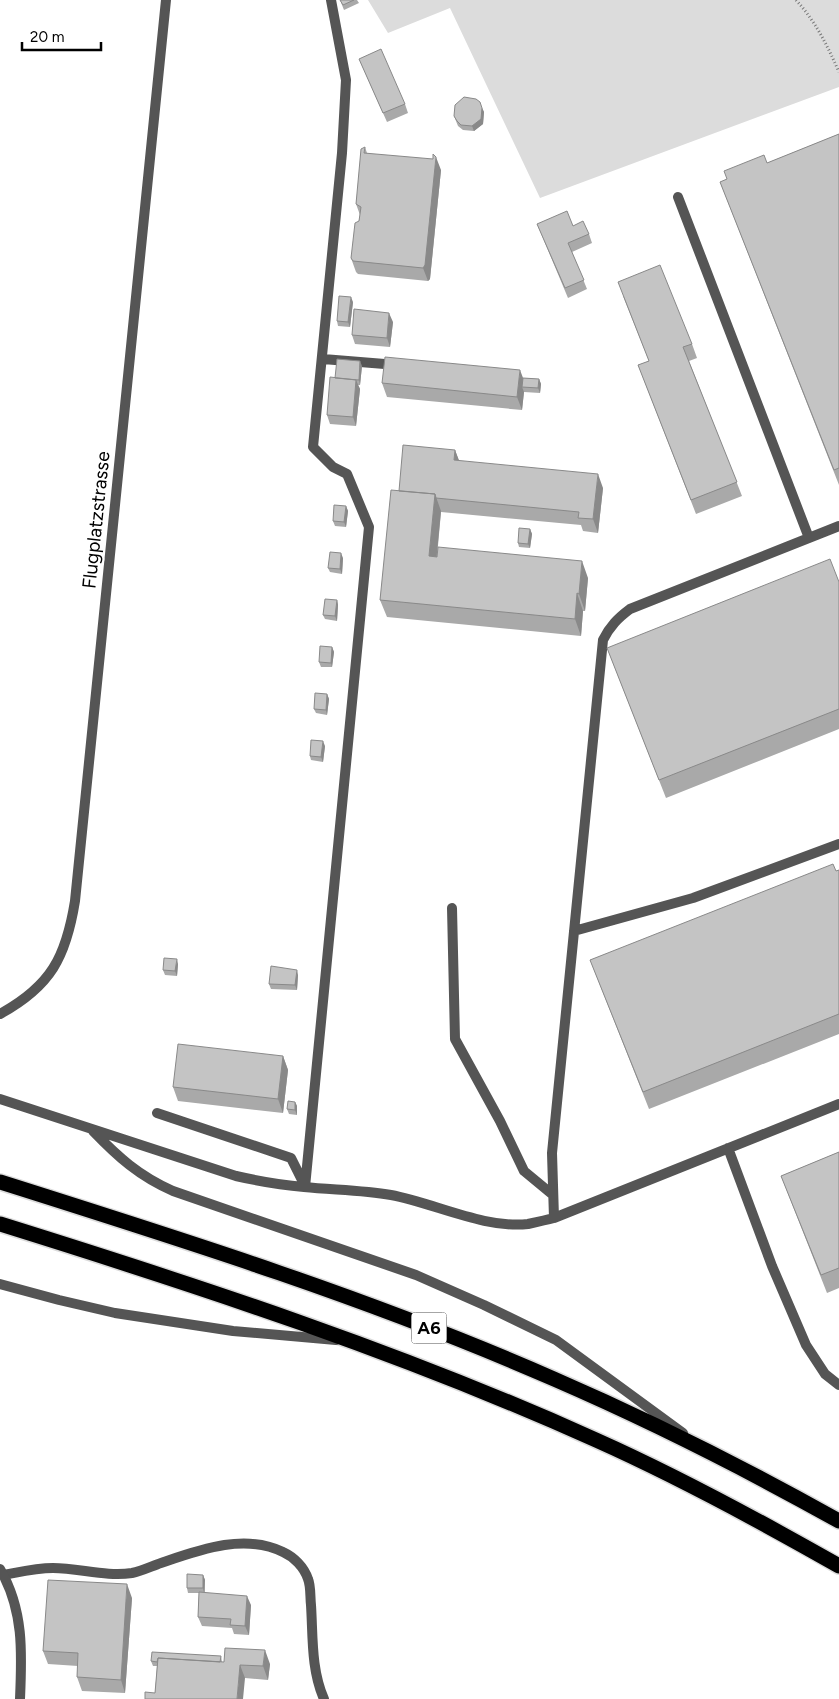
<svg xmlns="http://www.w3.org/2000/svg" width="839" height="1699" font-family="Figtree,sans-serif">
	<style>
		.green { fill: #dcdcdc }
		.lines { fill: none; stroke-linecap: round; stroke-linejoin: round }
		.motorway-casing { stroke: #dbdbdb; stroke-width: 18 }
		.path { stroke: #777; stroke-width: 3; stroke-dasharray: 1 2.5; stroke-linecap: butt }
		.service { stroke: #555; stroke-width: 10 }
		.minor { stroke: #555; stroke-width: 10 }
		.motorway { stroke: #000; stroke-width: 15 }
		.wall { fill: #a9a9a9 }
		.shaded-wall { fill: #898989 }
		.building { fill: #c4c4c4; stroke: #898989 }
		.labels { text-anchor: middle; dominant-baseline: central; stroke-width: 4; stroke-linejoin: round; paint-order: stroke }
		.shield { fill: #fff; stroke: #4c4c4c; stroke-width: 1 }
		.shield-label { font-size: 18px; font-weight: bold; fill: #000 }
		.street-label { font-size: 19px; fill: #000; stroke: #fff }
	</style>
	<rect width="100%" height="100%" fill="#fff"/>
	<path class="green" d="M368 0H839V87L540 198 450 8 388 33Z"/>
	<g class="lines">
		<g class="motorway-casing">
			<path id="motorway" d="M0 1182C187 1241 374 1300 554 1379 651 1421 746 1469 839 1521
				M0 1224C202 1287 403 1353 596 1440 679 1477 760 1521 839 1566"/>
		</g>
		<path class="path" d="M796 0C816 22 827 45 839 72"/>
		<path class="service" d="M678 197 809 538
			M323 359 397 365
			M452 908 455 1039 500 1121 524 1171 553 1195
			M574 931 693 898 839 844
			M0 1099 236 1176C258 1181 281 1185 304 1187 333 1190 362 1190 391 1195 434 1203 485 1229 528 1224 537 1222 546 1220 554 1218L839 1104
			M157 1113 291 1158 305 1186
			M93 1131C118 1157 139 1176 173 1191L416 1275 484 1305 556 1340 683 1433
			M728 1148 772 1266 806 1345 825 1374 839 1385
			M305 1187 369 527 347 474 333 467 313 447 342 153 346 80 331 0
			M554 1218 552 1153 603 640C610 626 618 618 630 609L839 526
			M0 1284 59 1300 115 1313 233 1331 336 1340
			M4 1575C20 1572 36 1568 53 1568 79 1568 106 1577 132 1573 142 1571 152 1566 161 1563 199 1550 244 1533 283 1552 294 1557 304 1567 308 1579 311 1586 310 1597 311 1605 313 1636 311 1670 324 1699"/>
		<path class="minor" d="M0 1014C51 986 66 957 75 901L166 0
			M0 1569C24 1610 22 1653 20 1699"/>
		<use href="#motorway" class="motorway"/>
	</g>
	<path class="wall" d="M340 0H357L359 3 344 10Z
		M359 59 405 104 408 113 387 122Z
		M482 108 484 112 483 124 474 131 463 130 458 126 454 116Z
		M839 134V485L720 182Z
		M365 147 367 153 441 170 430 279 428 281 358 274 356 272 351 258 360 215 356 204Z
		M537 224 573 226 589 234 592 243 572 252 587 289 568 298Z
		M623 296 692 344 697 358 689 361 742 496 696 514 638 365 649 361Z
		M353 302 350 327 338 326 337 321Z
		M393 322 390 347 355 344 352 335Z
		M362 366 360 385H358L360 389 356 426 330 424 327 415 335 378Z
		M523 378 539 379 541 384 540 393 524 392 522 410 387 397 382 383Z
		M455 450 459 461 603 488 598 533 583 531 581 525 441 512 437 557 588 578 585 611H583L581 636 387 617 380 600 399 491Z
		M346 506 348 511 346 527 335 526 333 521Z
		M530 529 532 534 530 548 519 547 518 543Z
		M343 558 342 574 330 572 328 568Z
		M839 582V729L666 798 607 648Z
		M337 600 338 605 337 621 325 619 323 615Z
		M332 647 334 652 332 667H321L319 662Z
		M327 694 329 699 327 715 316 713 314 709Z
		M325 746 323 762 311 760 310 756Z
		M839 870V1034L649 1109 590 960Z
		M178 964 177 976 165 975 163 970Z
		M298 975 297 990 271 989 269 984Z
		M283 1056 288 1070 283 1113 178 1101 173 1087Z
		M295 1102 297 1106V1115L289 1114 287 1109Z
		M839 1152V1288L827 1293 781 1176Z
		M203 1575 205 1580V1593L251 1605 249 1635 234 1634 232 1628 202 1626 198 1617 199 1593H188L187 1588Z
		M132 1598 125 1693 82 1691 77 1677 78 1666 48 1664 43 1651Z
		M221 1656 222 1662 270 1664 268 1680 245 1678 155 1693 157 1666H153L151 1661Z"/>
	<path class="shaded-wall" d="M482 108 484 112 483 124 474 131 472 126Z
		M436 157 441 170 430 279 428 281 423 268Z
		M351 297 353 302 350 327 348 322Z
		M389 313 393 322 390 347 387 338Z
		M360 361 362 366 360 385 359 380Z
		M520 370 525 383 522 387 524 392 522 410 517 397Z
		M539 379 541 384 540 393 538 388Z
		M356 380 360 389 356 426 353 417Z
		M455 450 460 463 454 460Z
		M598 474 603 488 598 533 593 519Z
		M435 494 441 511 435 573 429 556Z
		M346 506 348 511 346 527 344 522Z
		M530 529 532 534 530 548 528 544Z
		M341 553 343 558 342 574 340 569Z
		M582 561 588 578 585 611 579 594Z
		M577 593 583 611 581 636 575 619Z
		M337 600 338 605 337 621 335 616Z
		M332 647 334 652 332 667 331 663Z
		M327 694 329 699 327 715 326 710Z
		M323 741 325 746 323 762 321 757Z
		M177 959 178 964 177 976 175 971Z
		M297 970 298 975 297 990 295 985Z
		M283 1056 288 1070 283 1113 278 1099Z
		M295 1102 297 1106V1115L295 1110Z
		M203 1575 205 1580 204 1593 203 1588Z
		M127 1584 132 1598 125 1693 121 1680Z
		M247 1596 251 1605 249 1635 245 1626Z
		M265 1650 270 1664 268 1680 263 1666Z
		M240 1665 245 1678 243 1699H237Z"/>
	<path class="building" d="M340 0H354L343 5Z
		M381 49 405 104 383 113 359 59Z
		M464 97 476 99 480 102 482 108 481 119 472 126 461 125 457 121 454 116 455 105Z
		M839 134V468L834 470 720 182 727 179 724 171 764 155 767 163Z
		M365 147 364 153 433 159V154L436 157 425 265 423 268 353 261 351 258 355 223 359 221 361 207 356 204 361 149Z
		M567 211 573 226 583 221 589 234 568 243 584 280 565 288 537 224Z
		M660 265 692 344 683 347 737 482 691 500 638 365 649 361 618 282Z
		M339 296 351 297 348 322 337 321Z
		M354 309 389 313 387 338 352 335Z
		M385 357 520 370 517 397 382 383Z
		M337 359 360 361 359 380 335 378Z
		M330 377 356 380 353 417 327 415Z
		M523 378 539 379 538 388 522 387Z
		M403 445 455 450 454 460 598 474 593 519 578 518 579 512 436 498 435 494 399 491Z
		M391 490 435 494 429 556 437 557 438 547 582 561 579 594 577 593 575 619 380 600Z
		M334 505 346 506 344 522 333 521Z
		M519 528 530 529 528 544 518 543Z
		M330 552 341 553 340 569 328 568Z
		M830 559 839 582V709L659 780 607 648Z
		M325 599 337 600 335 616 323 615Z
		M320 646 332 647 331 663 319 662Z
		M315 693 327 694 326 710 314 709Z
		M311 740 323 741 321 757 310 756Z
		M833 864 836 871 839 870V1014L643 1092 590 960Z
		M164 958 177 959 175 971 163 970Z
		M271 966 297 970 295 985 269 984Z
		M178 1044 283 1056 278 1099 173 1087Z
		M288 1101 295 1102V1110L287 1109Z
		M839 1152V1268L821 1275 781 1176Z
		M187 1574 203 1575V1588H187Z
		M48 1580 127 1584 121 1680 77 1677 78 1653 43 1651Z
		M199 1592 247 1596 245 1626 230 1625 231 1619 198 1617Z
		M225 1648 265 1650 263 1666 240 1665 237 1699H145V1692L155 1693 158 1658 224 1662Z
		M152 1652 221 1656 220 1662 158 1658 157 1662 151 1661Z"/>
	<g class="labels">
		<rect class="shield" x="411.5" y="1312.5" width="35" height="31" rx="4"/>
		<g class="shield-label">
			<text x="429" y="1328">A6</text>
		</g>
		<g class="street-label">
			<text transform="translate(96 520) rotate(-84)">Flugplatzstrasse</text>
		</g>
	</g>
	<path d="M22 42v8h79v-8" fill="none" stroke="#000000" stroke-width="2.5"/>
	<text x="30" y="42" font-size="15" fill="#000000" stroke="#ffffff" stroke-width="4" paint-order="stroke">20 m</text>
</svg>
